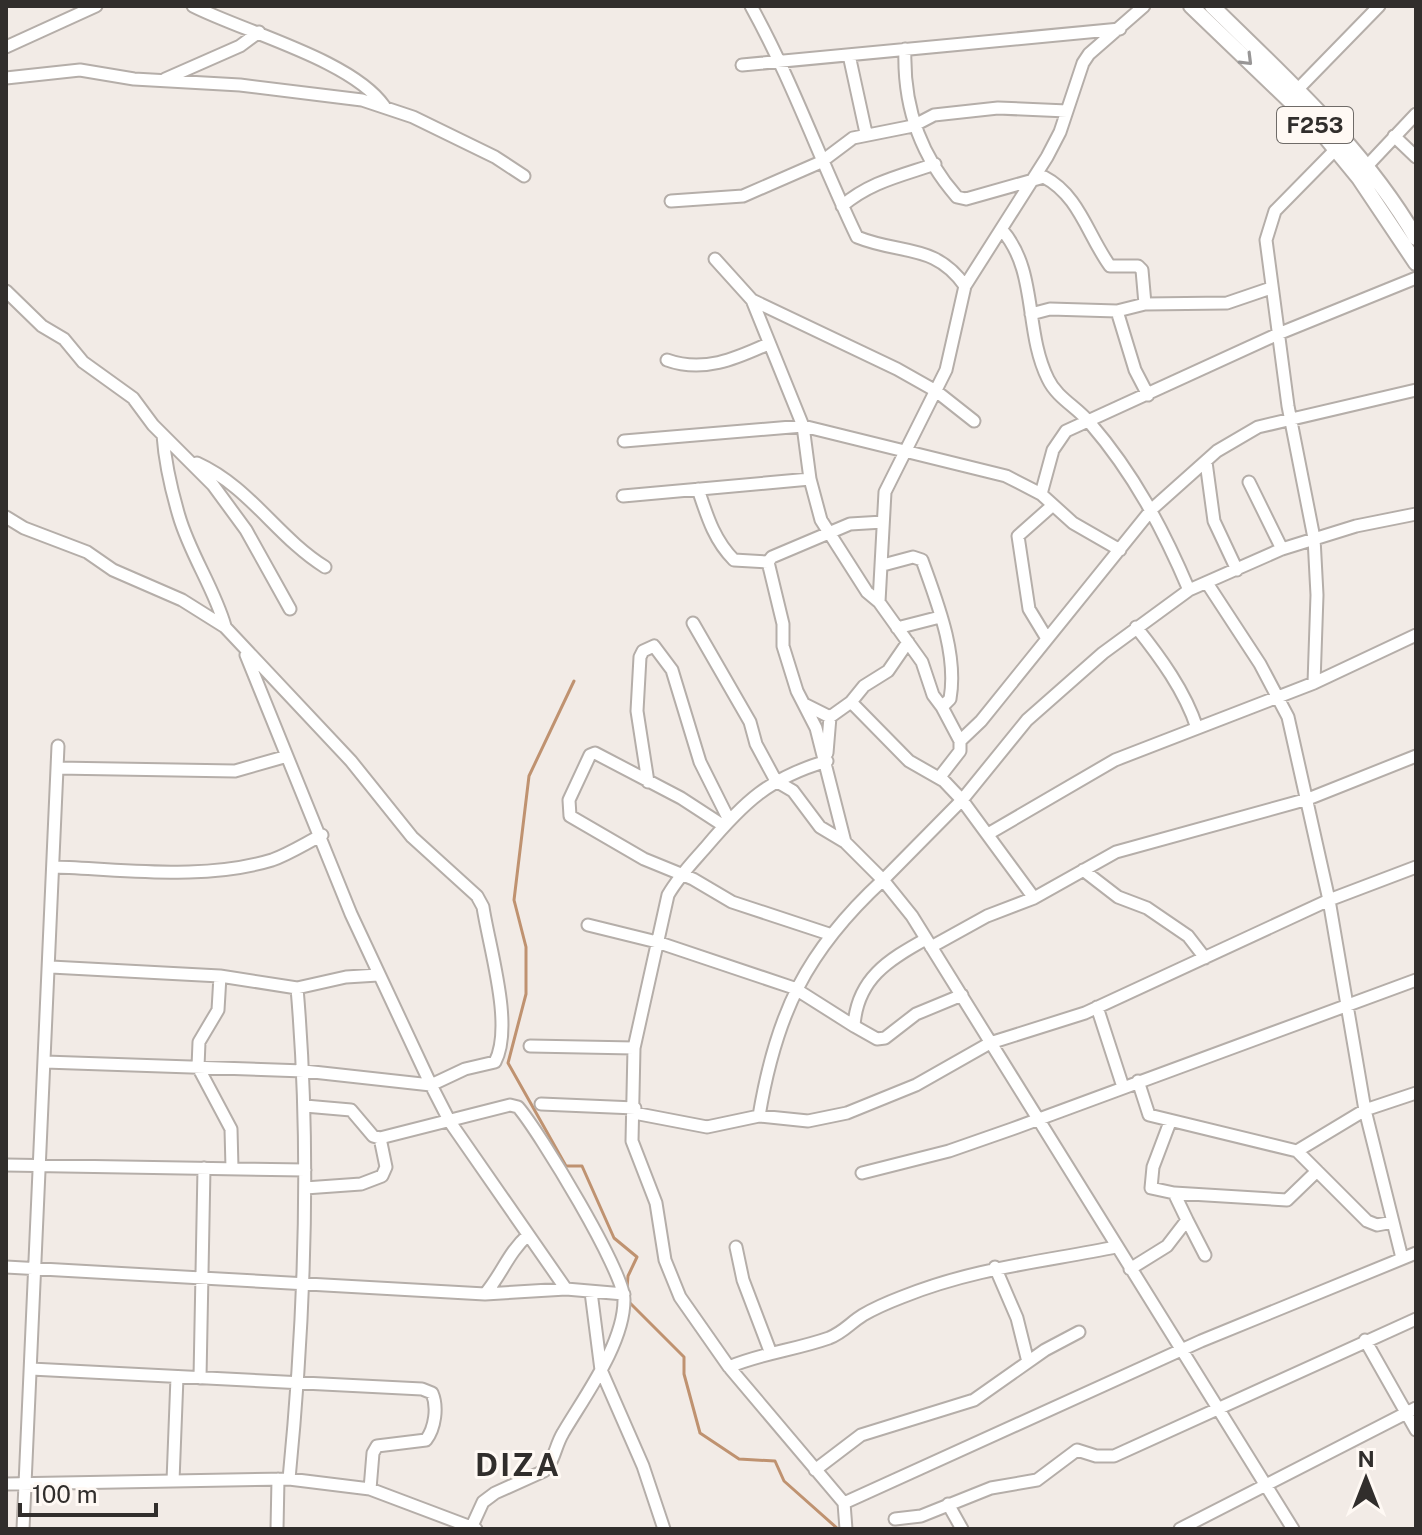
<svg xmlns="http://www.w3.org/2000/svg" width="1422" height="1535" font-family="'Public Sans',sans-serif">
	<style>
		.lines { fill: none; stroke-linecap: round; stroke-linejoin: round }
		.stream { stroke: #bf9270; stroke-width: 3 }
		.minor-casing { stroke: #b5aea9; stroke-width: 15 }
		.major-casing { stroke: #b5aea9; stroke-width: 18 }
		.minor { stroke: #fff; stroke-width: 11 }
		.major { stroke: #fff; stroke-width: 14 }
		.oneway { stroke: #989696 }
		.labels { text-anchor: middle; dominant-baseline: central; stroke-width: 6; stroke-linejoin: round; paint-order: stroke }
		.shield { fill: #fff9f4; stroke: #6f6b68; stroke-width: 2 }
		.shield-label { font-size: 22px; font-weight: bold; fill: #312e2c }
		.district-label { font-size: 32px; font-weight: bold; letter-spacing: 2px; fill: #312e2c; stroke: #fff9f4 }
	</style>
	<rect width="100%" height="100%" fill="#f2ebe6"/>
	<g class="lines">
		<path class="stream" d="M574 681 529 776 514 900 526 947V994L508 1063 566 1166H582L614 1238 637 1257 628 1276 627 1288
			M629 1302 684 1357V1374L700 1433 739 1459 775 1461 784 1481 838 1529"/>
		<g class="minor-casing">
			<path id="minor" d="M193 6C244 32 352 60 384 106
				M751 6C792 80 820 160 857 237 901 255 935 243 965 286
				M6 47 96 6
				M905 49C903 104 920 155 957 197L966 199 1044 177C1079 195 1088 236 1110 266H1138L1142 270 1145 304 1227 303 1271 288
				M849 55 866 133
				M742 65 1120 29
				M6 78 80 70 134 79 240 85 362 100 413 117 495 157 524 176
				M165 79 240 46 259 32
				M1298 89 1379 6
				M1394 136 1416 157
				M1367 166 1416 114
				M671 201 743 196 821 162 853 138 913 126 934 115 998 108 1067 111
				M842 206C870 182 900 176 935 164
				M1002 230C1038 271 1024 331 1048 379 1057 398 1077 407 1090 423 1134 474 1163 529 1189 590
				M715 259 752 300 897 369 936 391 974 421
				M6 291 42 326 64 339 83 362 133 398 153 425 213 485 246 530 290 609
				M752 300 803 426 810 479 821 520 867 592 879 602
				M1117 311 1135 370 1148 395
				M1031 314 1050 309 1117 311 1145 304
				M667 360C703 373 735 359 768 344
				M163 435C165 463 171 489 179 516 190 554 214 588 225 626
				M624 441 803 426 1006 476 1041 494 1073 523 1120 550
				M1206 462 1214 521 1237 570
				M197 463C250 487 277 537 325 567
				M1249 482 1282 549
				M698 489C707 516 714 540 734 560L768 562
				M1041 494 1053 450 1066 431 1278 334 1416 278
				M623 496 810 479
				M6 517 24 528 87 552 113 570 182 600 225 627 351 761 412 837 477 896 483 907C489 947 514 1026 495 1062L465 1069 431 1085 304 1071 45 1062
				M883 565 913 557 922 560C937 602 958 654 950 699L942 707 960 741 981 721 1152 509 1217 451 1258 427 1416 390
				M1207 583 1260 664 1288 717 1329 900 1365 1110 1402 1258
				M693 623 750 722 756 744 776 781 793 791 820 827 845 842
				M1136 627C1160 657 1185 691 1197 728
				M897 628 940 617
				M1046 637 1029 609 1018 536 1053 505
				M246 655 351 914 431 1085 450 1122 566 1289
				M1314 683 1317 595 1314 538 1288 406 1266 240 1275 211 1335 150
				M851 702 864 686 888 671 908 642
				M806 705 830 717
				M942 707 933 695 922 662 879 602 885 492 946 370 965 286 1047 157 1060 132 1083 63 1089 54 1144 6
				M827 753 830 717 851 702 909 761 944 781 962 800 1034 898
				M827 761C769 778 744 802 706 847 692 863 679 876 668 895L634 1048 632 1141 656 1203 665 1260 680 1297 729 1367 844 1503 846 1529
				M57 768 235 771 284 757
				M939 778 960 751V741
				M648 782 637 711 640 657 643 651 654 646 672 670 700 762 729 820
				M724 826 681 798 595 753 590 755 569 800 570 816 644 859 693 879 732 902 829 934
				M988 834 1115 760 1314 683 1416 635
				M55 867C125 869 203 881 272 860 289 854 306 843 322 835
				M1083 870 1118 897 1147 908 1188 936 1205 958
				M588 925 657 942 794 988 854 1026C857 979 888 960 926 939
				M931 947 987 916 1034 898 1116 852 1308 799 1416 756
				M51 967 220 976 297 988 346 977 378 975
				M220 976 218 1010 199 1042 198 1067 231 1129 232 1168
				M1097 1007 1123 1087
				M854 1026 877 1039 885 1038 916 1014 962 995
				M530 1046 634 1048
				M1138 1081 1149 1115 1297 1151 1367 1221 1377 1225 1393 1222
				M541 1104 635 1108
				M305 1106 351 1110 373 1136 380 1138 510 1105 518 1107C539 1131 625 1273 624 1300 624 1344 584 1397 563 1433 555 1446 555 1460 544 1471L495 1493 483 1502 472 1526
				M634 1113 707 1127 759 1116 808 1121 847 1113 916 1085 990 1043 1085 1013 1329 900 1416 867
				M759 1116C776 1014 806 951 883 880L845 842 816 728 797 691 783 646V624L768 562 772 557 850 524 883 522
				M1297 1151 1365 1110 1416 1093
				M6 1165 305 1170
				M862 1173 949 1151 1012 1129 1416 980
				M305 1188 361 1184 382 1176 386 1167 380 1138
				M1174 1193 1287 1200 1317 1171
				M1187 1220 1205 1255
				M736 1247 743 1280 770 1351
				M6 1267 485 1294C502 1274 508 1253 528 1235
				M995 1267 1017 1318 1028 1362
				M1130 1269 1167 1246 1187 1220 1174 1193 1151 1188 1153 1167 1170 1122
				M591 1292 601 1370 643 1466 664 1529
				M485 1294 566 1289 624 1294
				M1365 1340 1416 1430
				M729 1367C762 1353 795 1350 829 1338 844 1332 850 1323 863 1315 875 1308 889 1302 902 1297 974 1268 1041 1262 1116 1247
				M31 1369 422 1389 432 1393C438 1407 435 1428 426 1440L377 1446 373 1453 370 1489
				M200 1378 204 1168
				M815 1470 861 1435 974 1400 1045 1350 1079 1332
				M289 1479C305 1316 311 1151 297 988
				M173 1481 177 1377
				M6 1484 289 1479 370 1489 476 1529
				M844 1503 1201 1341 1416 1253
				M948 1504 962 1529
				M895 1519 921 1516 991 1488 1037 1480 1077 1450 1096 1456H1114L1416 1319
				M23 1529 58 746
				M277 1529 278 1479
				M1180 1529 1416 1408
				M1293 1529 912 916 883 880 962 800 1027 720 1103 653 1189 590 1282 549 1356 526 1416 514"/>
		</g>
		<g class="major-casing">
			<path id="major" d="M1191 6 1318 128 1359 178 1416 263
				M1212 6C1286 79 1363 147 1416 238"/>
		</g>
		<use href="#minor" class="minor"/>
		<use href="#major" class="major"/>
	</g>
	<defs><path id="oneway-chevron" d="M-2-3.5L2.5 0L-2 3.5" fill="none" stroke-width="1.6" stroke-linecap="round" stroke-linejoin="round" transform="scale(2)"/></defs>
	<use class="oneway" href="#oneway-chevron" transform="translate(1247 60) rotate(45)"/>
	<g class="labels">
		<rect class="shield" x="1277" y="107" width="76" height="36" rx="6"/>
		<g class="shield-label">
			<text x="1315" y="125">F253</text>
		</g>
		<g class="district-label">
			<text x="518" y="1464">DIZA</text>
		</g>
	</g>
	<rect width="1422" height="1535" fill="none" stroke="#312e2c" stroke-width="16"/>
	<g transform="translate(1366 1479)" stroke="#fff9f4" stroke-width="6" paint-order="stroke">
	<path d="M0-6L14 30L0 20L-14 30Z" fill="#312e2c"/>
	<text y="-12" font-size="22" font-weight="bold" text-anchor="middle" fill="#312e2c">N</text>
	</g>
	<path d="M20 1503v12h136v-12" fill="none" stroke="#312e2c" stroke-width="4"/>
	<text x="32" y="1503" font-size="24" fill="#312e2c" stroke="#fff9f4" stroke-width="6" paint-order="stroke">100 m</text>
</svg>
